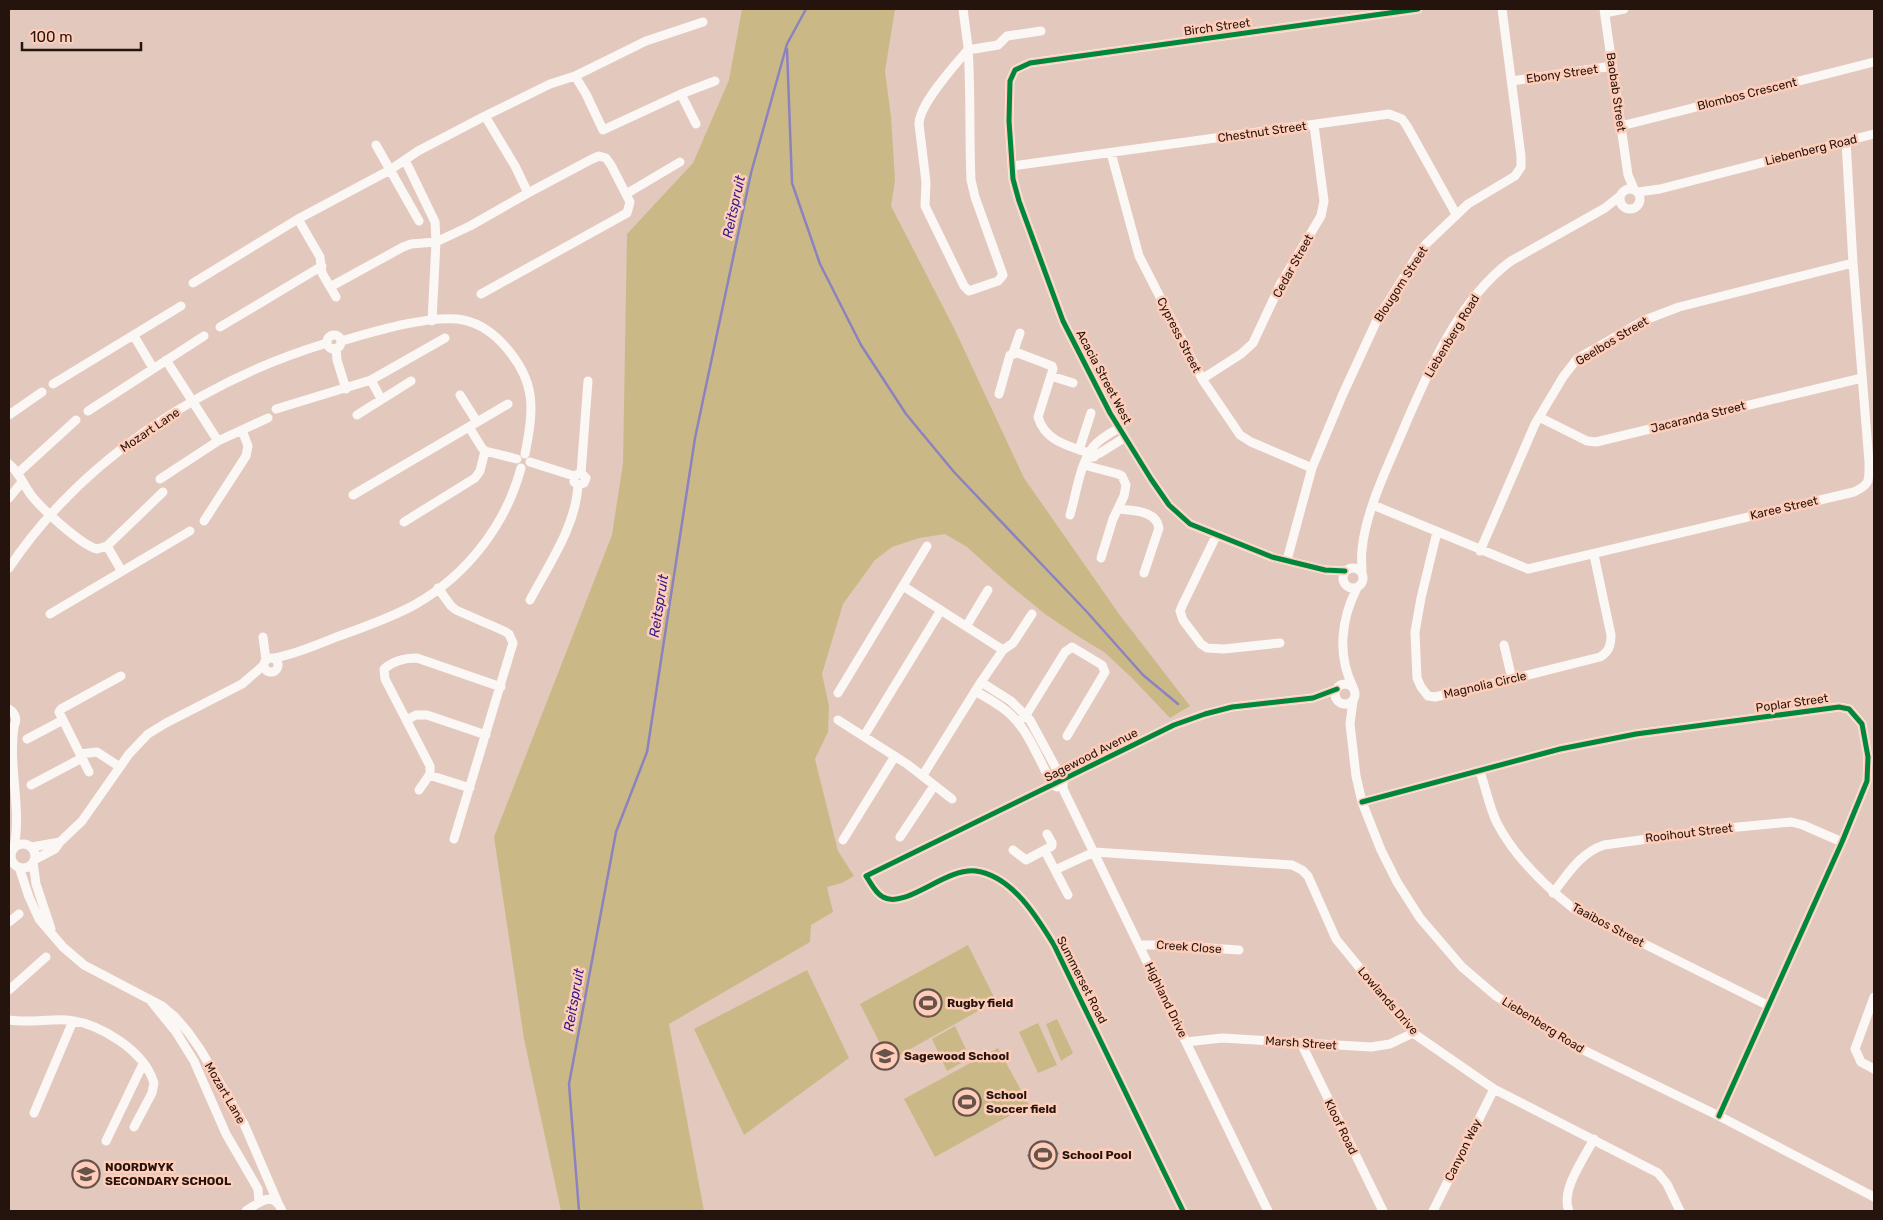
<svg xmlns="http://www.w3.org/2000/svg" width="1883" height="1220" font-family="Rubik,sans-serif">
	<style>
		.green { fill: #cab987 }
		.water { fill: #8c83be }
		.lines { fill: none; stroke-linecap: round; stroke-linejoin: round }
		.stream { stroke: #8c83be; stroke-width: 2.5 }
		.minor { stroke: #fbf7f5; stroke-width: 9 }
		.cycleway-casing { stroke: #ffceba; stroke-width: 8 }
		.cycleway { stroke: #00873e; stroke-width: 5 }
		.labels { text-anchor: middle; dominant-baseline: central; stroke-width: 5; stroke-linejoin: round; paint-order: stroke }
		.street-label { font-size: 12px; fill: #25140d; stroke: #ffceba }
		.poi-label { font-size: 12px; font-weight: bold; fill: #25140d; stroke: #ffceba; text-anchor: start }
		.water-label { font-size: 14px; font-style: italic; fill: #321c8a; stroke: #ffceba }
	</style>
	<rect width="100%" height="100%" fill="#e3c8bd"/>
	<path class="green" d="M742 9H895L885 71 891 117 895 180 891 206 954 328 1024 478 1119 614 1190 706 1170 718 1131 677 1104 652 1076 635 1045 614 1007 583 967 547 945 534 919 538 892 547 875 560 843 604 822 674 829 706 828 732 815 759 838 851 854 876 842 883 827 887 833 912 811 925 810 942 669 1024 704 1211H561L524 1039 494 837 612 535 623 463 627 234 693 163 729 80Z
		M968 945 996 1001 889 1061 860 1004Z
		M807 970 849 1058 744 1135 694 1029Z
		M1057 1019 1073 1053 1061 1061 1046 1024Z
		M1038 1023 1057 1065 1038 1073 1019 1032Z
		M955 1026 970 1058 947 1071 932 1039Z
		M998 1048 1029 1105 935 1157 904 1099Z"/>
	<path class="water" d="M1052 1142 1059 1154 1033 1168 1027 1155Z"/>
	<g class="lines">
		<path class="stream" d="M787 49 792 183 820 264 861 345 906 414 954 472 1087 612 1143 675 1178 704
			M579 1211 569 1084 616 832 647 752 695 438 751 173 787 44 806 9"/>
		<path class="minor" d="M963 9 968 47C971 91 969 136 971 180L975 197 1003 275 998 281 969 291 964 286 925 206 926 182 919 124C919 105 953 67 966 52L968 50 998 45 1007 36 1041 31
			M1604 9 1628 175 1634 189
			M1605 13 1624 9
			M575 76 646 41 703 22
			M1512 81 1612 66
			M681 94 696 124
			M485 116 550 84 575 76 586 94 603 130 681 94 715 81
			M1621 126 1874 62
			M376 145 419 221
			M1111 153 1139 256 1202 379 1240 435 1251 442 1312 468
			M405 160 435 222 436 242 432 321
			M1012 166 1389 114 1402 119 1407 126 1456 214
			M1620 199a10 10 0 1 1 20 0a10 10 0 1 1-20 0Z
			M1638 192 1660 189 1874 134
			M626 194 680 162
			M298 219 320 257 322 273 336 297
			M193 283 298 219 390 170 418 151 485 116 515 166 528 193
			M330 287 403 247 411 244 436 242 470 226 528 193 592 159 599 156 606 158 611 165 630 202 627 213 481 294
			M220 327 322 266
			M327 342a7 7 0 1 1 14 0a7 7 0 1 1-14 0Z
			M134 336 153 368
			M341 341C373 332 424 316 457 319 476 321 491 331 503 344 537 381 534 408 525 454
			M336 348 337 360 346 389
			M1013 353 1020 333
			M166 360 218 441
			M1051 376 1073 383
			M1202 379 1241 354 1253 343 1281 283 1321 216 1324 201 1314 125
			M371 380 381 399
			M53 384 181 306
			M999 394 1010 355 1018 353 1052 366 1053 369 1038 417C1045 441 1068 446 1089 453L1094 457
			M460 395 477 422
			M276 409 371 380 445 338
			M88 411 204 336
			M9 415 42 392
			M357 415 411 381
			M1539 417 1587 441 1596 442 1862 378
			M469 427 482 448 485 451 517 459
			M1079 450 1091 413
			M1089 458 1100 453 1124 438
			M530 462 574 476
			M9 464C19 472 23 484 31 495 42 509 81 545 97 549L107 546 163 492
			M1084 465 1118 474 1122 476 1126 485 1124 496 1113 519 1101 558
			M18 473 76 420
			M581 473 588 381
			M160 479 218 441 268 418
			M353 495 508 404
			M9 498 22 482
			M1373 505 1528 569 1854 492C1871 484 1869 480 1869 462L1853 263 1846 141
			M1119 509C1133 511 1156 510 1159 528L1144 573
			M1070 515C1076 495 1080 463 1093 447 1099 439 1110 433 1119 428
			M204 521 246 456 248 446 242 430
			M404 522 475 478 480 471 485 451
			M1437 532 1421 598 1415 632 1417 678 1421 687 1428 696 1435 697 1512 679 1600 657C1609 652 1611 645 1611 635L1594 555
			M1216 536 1182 606 1180 611 1183 620 1201 644 1207 648 1224 649 1280 643
			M107 546 121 570
			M1480 551 1535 424 1563 377 1577 359 1645 320 1679 307 1853 263
			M1287 560 1312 468 1342 396 1377 320 1417 256 1426 244 1468 204 1515 176 1521 167V156L1502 9
			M1343 578a10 10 0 1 1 20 0a10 10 0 1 1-20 0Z
			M9 568C81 460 204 380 327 343
			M1345 571 1325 570 1272 557 1190 524 1169 505 1151 479 1110 413 1063 321 1019 201 1013 179 1009 121 1010 81 1015 70 1030 63 1418 9
			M1362 573C1362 565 1361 557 1362 550 1365 515 1384 474 1398 442 1424 381 1456 301 1511 261L1605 208 1620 196
			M903 586 1003 650
			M438 588 451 606 456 610 504 631 509 634 513 643 454 839
			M530 600C549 564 576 526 578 485L574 482V476L581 473 586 478 584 483 578 485
			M50 614 190 531
			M967 625 988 590
			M263 637 266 660
			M1504 645 1512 679
			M274 658C298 654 320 643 342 635 367 626 393 617 416 604 468 574 506 524 521 468
			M264 665a7 7 0 1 1 14 0a7 7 0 1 1-14 0Z
			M981 682 1011 701 1030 720 1063 781V789L1268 1211
			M1335 694a10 10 0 1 1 20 0a10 10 0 1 1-20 0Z
			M1353 687C1337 655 1341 619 1357 588
			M975 691C987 698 1001 705 1011 715 1030 733 1040 763 1053 785L1057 787
			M838 693 927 546
			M1353 701 1350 724 1356 776 1362 802 1381 850 1397 882 1420 918 1462 967 1496 996 1569 1043 1719 1116 1874 1197
			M9 709C17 714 18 723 11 730
			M406 720 416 715H427L486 735
			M838 720 907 764 952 799
			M1018 722 1026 715 1065 652 1072 647 1102 665 1105 672 1067 736
			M864 736 941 610
			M27 739 63 720
			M80 754 97 752 120 767
			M89 772 59 712 61 709 121 676
			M1480 772C1486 788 1489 807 1497 823 1514 856 1545 886 1574 909L1767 1005
			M429 775 470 788
			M923 775 981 682 1003 650 1013 643 1032 614
			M31 785 82 758
			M419 790 430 774V766L385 679 384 669C393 661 406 658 417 658L501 687
			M1362 802 1560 749 1636 734 1839 707 1849 709 1862 724 1868 757 1867 781 1842 842 1719 1116
			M900 837 934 786
			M843 840 895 756
			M11 856a12 12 0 1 1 24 0a12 12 0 1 1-24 0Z
			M32 847 60 842
			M14 848C22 808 8 767 14 727
			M1013 850 1026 860 1052 846V843L1047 834
			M1045 851 1068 895
			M34 860 55 849 60 842 82 821 129 754 148 734 166 723 242 684 264 665
			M33 862 36 884 51 929
			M19 867 29 897 39 919 63 947 84 965 162 1006 175 1017 188 1032 200 1049 244 1124 278 1203
			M1055 870 1094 852 1292 865 1302 870 1308 876 1336 939 1413 1033 1494 1089 1658 1173 1667 1184 1680 1211
			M1553 893C1568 874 1580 853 1604 845L1728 828 1791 822 1803 825 1842 842
			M9 922 19 914
			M1139 945H1163L1239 950
			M9 990 46 957
			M1874 997 1855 1049 1861 1062 1874 1069
			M150 1000 176 1032 194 1061 226 1134 258 1189 259 1203
			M9 1020C28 1023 47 1019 67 1020 99 1023 144 1050 154 1083L152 1093 134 1127
			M1186 1042 1222 1038 1371 1047 1390 1044 1413 1033
			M1301 1043 1383 1211
			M34 1113 73 1021
			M106 1141 143 1064
			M246 1211C259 1202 274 1190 282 1211
			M1183 1211 1054 945C1037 917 1012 876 976 871 946 867 905 910 883 897 875 893 871 883 866 876L1174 725 1205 714 1232 707 1313 698 1337 689
			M1433 1211 1494 1089
			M1569 1211C1560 1191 1584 1158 1594 1139"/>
		<g class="cycleway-casing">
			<path id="cycleway" d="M1345 571 1325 570 1272 557 1190 524 1169 505 1151 479 1110 413 1063 321 1019 201 1013 179 1009 121 1010 81 1015 70 1030 63 1418 9
				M1362 802 1560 749 1636 734 1839 707 1849 709 1862 724 1868 757 1867 781 1842 842 1719 1116
				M1183 1211 1054 945C1037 917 1012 876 976 871 946 867 905 910 883 897 875 893 871 883 866 876L1174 725 1205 714 1232 707 1313 698 1337 689"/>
		</g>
		<use href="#cycleway" class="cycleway"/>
	</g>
	<defs>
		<g id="stadium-ring" transform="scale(1.4375)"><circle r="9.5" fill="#ffceba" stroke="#68534b" stroke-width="1.5"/><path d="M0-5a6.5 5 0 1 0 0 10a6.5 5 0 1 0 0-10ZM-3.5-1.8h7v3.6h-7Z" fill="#68534b"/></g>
		<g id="school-ring" transform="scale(1.4375)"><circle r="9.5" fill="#ffceba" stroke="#68534b" stroke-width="1.5"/><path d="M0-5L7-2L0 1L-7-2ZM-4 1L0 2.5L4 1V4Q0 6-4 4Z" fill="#68534b"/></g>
	</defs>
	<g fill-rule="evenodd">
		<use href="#stadium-ring" x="928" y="1003"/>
		<use href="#school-ring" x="885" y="1056"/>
		<use href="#stadium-ring" x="967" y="1102"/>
		<use href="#stadium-ring" x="1043" y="1155"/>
		<use href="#school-ring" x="86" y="1174"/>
	</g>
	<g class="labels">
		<g class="street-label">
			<text transform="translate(1217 27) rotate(-8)">Birch Street</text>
			<text transform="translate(1562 74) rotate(-8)">Ebony Street</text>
			<text transform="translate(1616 92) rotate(82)">Baobab Street</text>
			<text transform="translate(1747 94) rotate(-14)">Blombos Crescent</text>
			<text transform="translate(1262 132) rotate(-8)">Chestnut Street</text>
			<text transform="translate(1811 150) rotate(-14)">Liebenberg Road</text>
			<text transform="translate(1293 266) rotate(-61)">Cedar Street</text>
			<text transform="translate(1401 284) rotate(-57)">Blougom Street</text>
			<text transform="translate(1179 335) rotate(63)">Cypress Street</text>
			<text transform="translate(1452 336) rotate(-59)">Liebenberg Road</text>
			<text transform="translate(1612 341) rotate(-31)">Geelbos Street</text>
			<text transform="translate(1104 377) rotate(62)">Acacia Street West</text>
			<text transform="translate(1698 417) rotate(-14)">Jacaranda Street</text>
			<text transform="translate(150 430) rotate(-34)">Mozart Lane</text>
			<text transform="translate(1784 508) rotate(-13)">Karee Street</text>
			<text transform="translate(1485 685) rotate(-13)">Magnolia Circle</text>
			<text transform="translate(1792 703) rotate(-8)">Poplar Street</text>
			<text transform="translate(1091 755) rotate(-27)">Sagewood Avenue</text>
			<text transform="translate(1689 833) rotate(-7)">Rooihout Street</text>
			<text transform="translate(1608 925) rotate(28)">Taaibos Street</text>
			<text transform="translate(1189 947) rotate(4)">Creek Close</text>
			<text transform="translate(1082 980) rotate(63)">Summerset Road</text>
			<text transform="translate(1166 1000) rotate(64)">Highland Drive</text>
			<text transform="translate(1388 1001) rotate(49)">Lowlands Drive</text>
			<text transform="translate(1543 1025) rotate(32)">Liebenberg Road</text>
			<text transform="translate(1301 1043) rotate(4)">Marsh Street</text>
			<text transform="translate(225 1093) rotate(60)">Mozart Lane</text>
			<text transform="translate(1341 1127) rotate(64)">Kloof Road</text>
			<text transform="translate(1463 1150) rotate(-64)">Canyon Way</text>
		</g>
		<g class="poi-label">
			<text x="947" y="1003">Rugby field</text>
			<text x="904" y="1056">Sagewood School</text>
			<text x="986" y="1095">School<tspan x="986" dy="14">Soccer field</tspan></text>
			<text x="1062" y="1155">School Pool</text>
			<text x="105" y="1167">NOORDWYK<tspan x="105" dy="14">SECONDARY SCHOOL</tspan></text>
		</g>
		<g class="water-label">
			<text transform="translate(734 207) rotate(-78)">Reitspruit</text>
			<text transform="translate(659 606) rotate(-81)">Reitspruit</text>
			<text transform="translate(574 1000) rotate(-80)">Reitspruit</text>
		</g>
	</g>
	<rect width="1883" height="1220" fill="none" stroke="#25140d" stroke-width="20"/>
	<path d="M22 42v8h119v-8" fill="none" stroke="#25140d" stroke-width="2.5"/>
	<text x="30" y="42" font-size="15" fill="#25140d" stroke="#ffceba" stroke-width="4" paint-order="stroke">100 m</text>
</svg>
